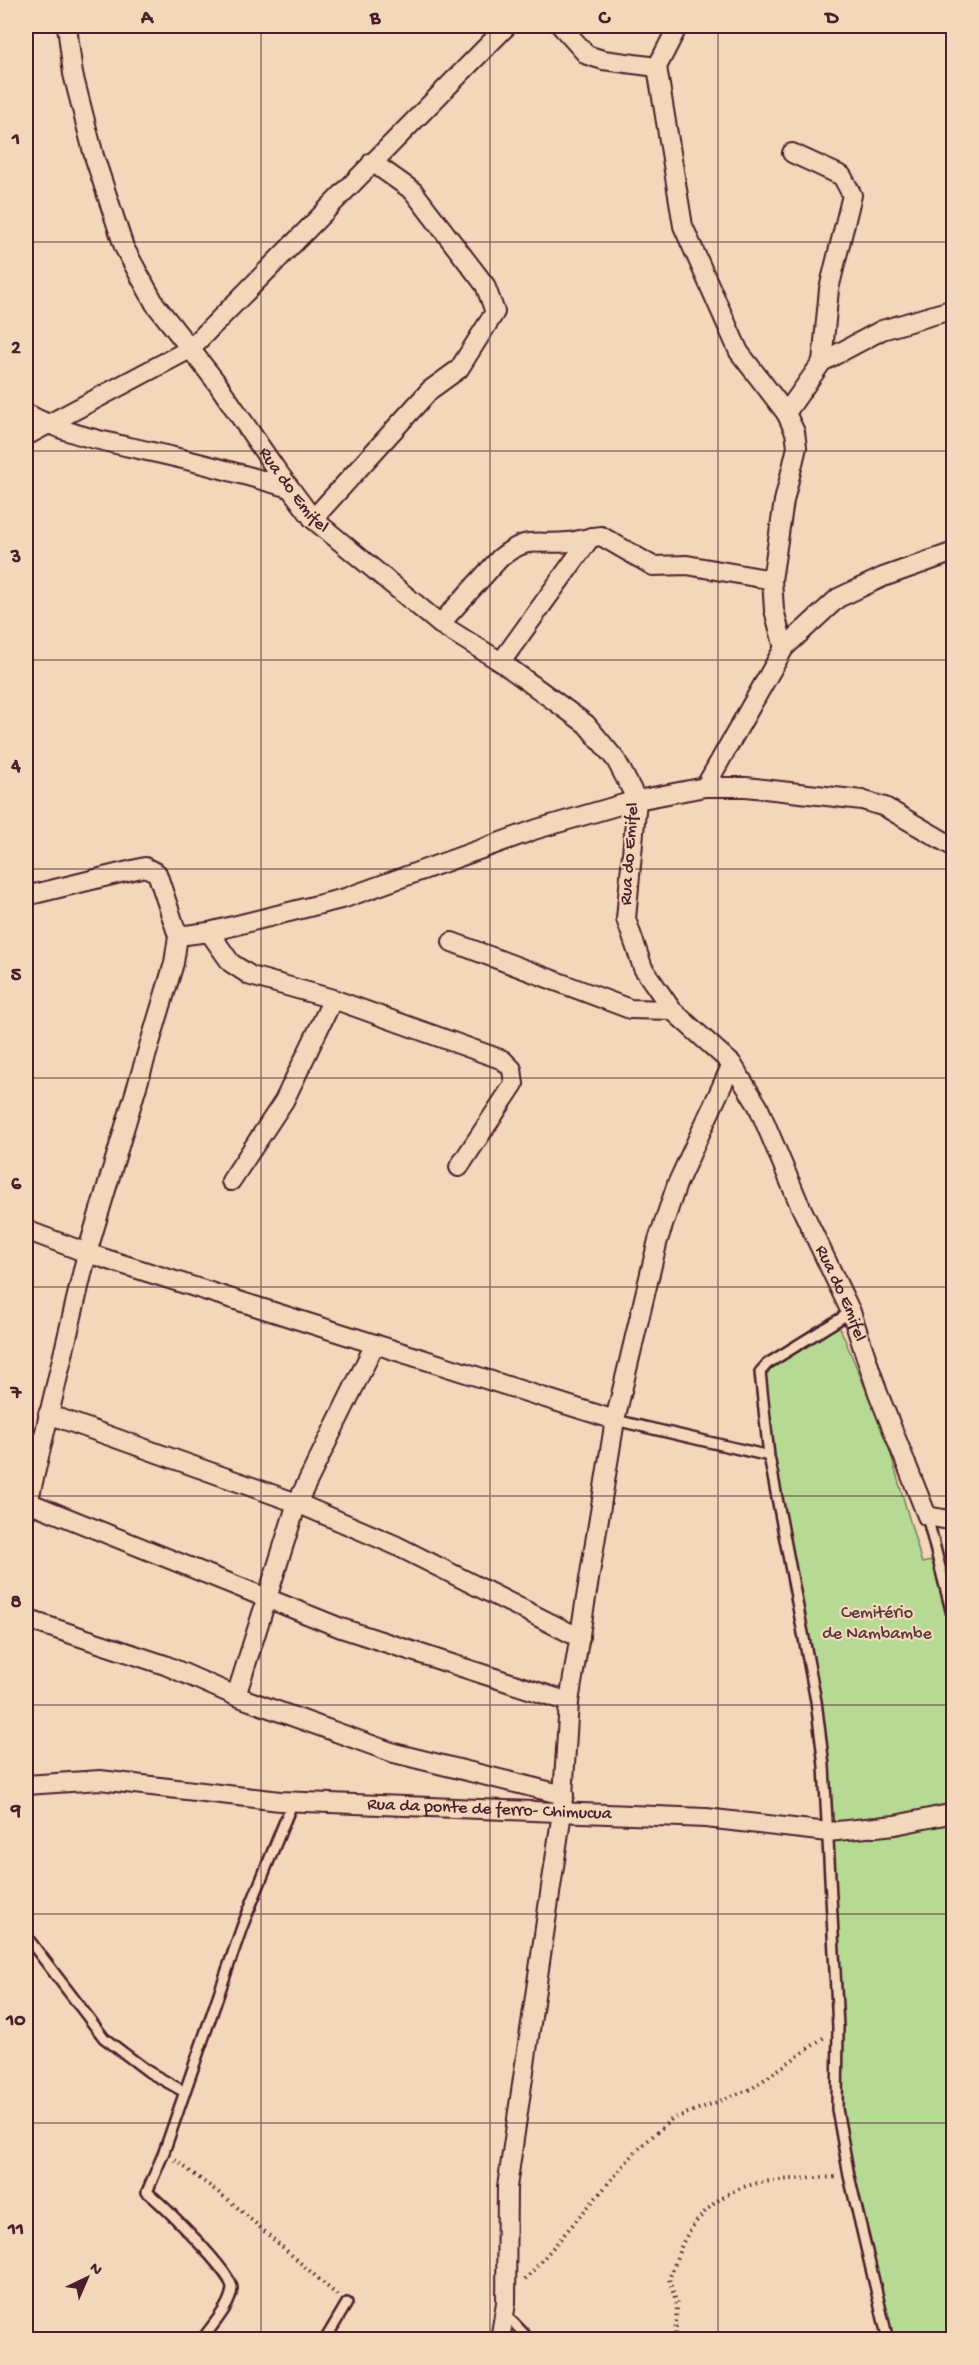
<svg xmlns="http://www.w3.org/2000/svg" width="979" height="2365" font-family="'Gochi Hand',sans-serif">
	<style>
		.green { fill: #b6da94; stroke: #807c60; stroke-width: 1.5 }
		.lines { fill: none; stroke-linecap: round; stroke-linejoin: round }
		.service-casing { stroke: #4a1f2b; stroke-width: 14 }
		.minor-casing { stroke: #4a1f2b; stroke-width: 22 }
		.path { stroke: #4a1f2b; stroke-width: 4; stroke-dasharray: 1.5 4.5; stroke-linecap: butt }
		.service { stroke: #f3d7ba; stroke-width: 9 }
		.minor { stroke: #f3d7ba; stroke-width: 18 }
		.grid { fill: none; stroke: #4a1f2b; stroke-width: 1.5; stroke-opacity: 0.55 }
		.labels { text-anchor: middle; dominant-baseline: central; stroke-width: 4.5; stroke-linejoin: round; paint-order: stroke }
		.street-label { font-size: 18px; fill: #4a1f2b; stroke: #f3d7ba }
		.park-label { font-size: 18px; fill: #5a3b3b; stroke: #f3d7ba }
		.neatline { fill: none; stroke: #4a1f2b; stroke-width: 2 }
		.grid-label { font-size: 20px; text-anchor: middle; font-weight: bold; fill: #4a1f2b }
	</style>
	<rect width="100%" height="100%" fill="#f3d7ba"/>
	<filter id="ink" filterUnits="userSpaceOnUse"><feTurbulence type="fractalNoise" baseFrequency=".0167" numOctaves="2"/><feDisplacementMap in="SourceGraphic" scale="12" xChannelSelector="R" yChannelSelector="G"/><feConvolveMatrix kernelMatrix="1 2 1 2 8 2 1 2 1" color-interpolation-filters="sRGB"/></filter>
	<g filter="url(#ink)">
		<path class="green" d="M838 1323 886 1438 922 1563 953 1556V2339H888L837 2109 824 1765 769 1456 760 1372Z"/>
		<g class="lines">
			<g class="service-casing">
				<path id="service" d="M851 1312 767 1364 760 1372 769 1456 816 1701 824 1766 838 2027 837 2109 849 2176 888 2340
					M615 1420 769 1456
					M927 1516 954 1622
					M26 1936 104 2038 149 2072 183 2091
					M505 2314 530 2340
					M202 2340C212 2325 231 2306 232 2288 232 2273 162 2204 147 2192L164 2152 242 1927 293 1801
					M325 2340 347 2303"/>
			</g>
			<g class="minor-casing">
				<g id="minor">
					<path id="s1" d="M67 26 73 74 94 156 124 247 155 304 217 383 275 468 313 519 440 624 501 662 586 724 616 760 637 800 626 919 643 968 672 1010 732 1064 758 1106 798 1201 851 1312 878 1393 927 1516 954 1521"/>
					<path d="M561 26 587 55 603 60 657 67"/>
					<path d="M678 26 657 67 683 226 739 352 786 413 795 432 797 447 784 501 772 580 774 610 784 648"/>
					<path d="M792 153 842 176 852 195 829 289 822 362"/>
					<path d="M26 413C65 435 108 442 152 452 199 462 245 475 290 488"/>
					<path d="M786 413 822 362 882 330 954 309"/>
					<path d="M26 436 190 349 507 26"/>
					<path d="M313 519 430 390 459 369 495 312 485 285 413 191 372 162"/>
					<path d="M440 624 500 558C530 534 536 546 568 542 579 541 590 537 601 536L653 566 687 565 772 580"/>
					<path d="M501 662 591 537"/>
					<path d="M705 787 784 648 838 598 883 577 954 552"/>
					<path d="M26 896 145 867 157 873 178 936 174 963 87 1253 26 1512"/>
					<path d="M209 932 231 963 251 976 333 999 503 1060 512 1069 514 1084 459 1167"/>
					<path d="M178 936 209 932 345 898 537 829 637 800 705 787H746L862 800 885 807 954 847"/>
					<path d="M452 942 630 1009 672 1010"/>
					<path d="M231 1181 284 1101 333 999"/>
					<path d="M26 1230 87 1253 615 1420"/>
					<path d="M48 1414 297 1503 395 1545 580 1638"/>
					<path d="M28 1502 341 1628 569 1702"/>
					<path d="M26 1619 165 1665 236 1696 394 1753 564 1795"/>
					<path d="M236 1696 297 1503 375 1344"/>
					<path id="s2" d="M26 1785 100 1780 280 1801 706 1818 828 1832 895 1825 954 1813"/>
					<path d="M500 2340 506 2303 507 2187 562 1812 569 1702 615 1420 658 1240 677 1184 732 1064"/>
				</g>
			</g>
			<path class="path" d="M175 2160 231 2202 337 2295
				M525 2280 637 2150 672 2119 751 2089 826 2036
				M675 2340 677 2305 669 2279C675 2264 680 2245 689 2232 728 2173 775 2181 838 2177"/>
			<use href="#service" class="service"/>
			<use href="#minor" class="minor"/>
		</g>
	</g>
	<path class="grid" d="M261 26V2340M490 26V2340M718 26V2340M26 242H954M26 451H954M26 660H954M26 869H954M26 1078H954M26 1287H954M26 1496H954M26 1705H954M26 1914H954M26 2123H954"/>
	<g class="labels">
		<g class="street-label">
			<text stroke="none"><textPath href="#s1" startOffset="526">Rua do Emifel</textPath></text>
			<text transform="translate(630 854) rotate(-86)">Rua do Emifel</text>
			<text stroke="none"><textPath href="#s1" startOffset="1552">Rua do Emifel</textPath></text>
			<text stroke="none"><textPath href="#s2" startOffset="465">Rua da ponte de ferro- Chimucua</textPath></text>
		</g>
		<g class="park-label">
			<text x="877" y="1613">Cemitério<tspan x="877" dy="21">de Nambambe</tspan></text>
		</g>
	</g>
	<rect width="979" height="2365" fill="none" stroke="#f3d7ba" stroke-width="66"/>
	<g transform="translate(87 2278) rotate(44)" stroke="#f3d7ba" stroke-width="4.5" paint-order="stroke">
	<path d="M0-4.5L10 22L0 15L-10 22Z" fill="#4a1f2b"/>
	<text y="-9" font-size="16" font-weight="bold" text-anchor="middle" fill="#4a1f2b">N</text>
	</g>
	<rect x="33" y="33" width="913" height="2299" class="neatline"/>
	<g class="grid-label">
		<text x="147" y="23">A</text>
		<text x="375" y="23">B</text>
		<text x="604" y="23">C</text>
		<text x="832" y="23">D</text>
		<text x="16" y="144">1</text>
		<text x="16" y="353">2</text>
		<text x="16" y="562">3</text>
		<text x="16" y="771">4</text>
		<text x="16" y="980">5</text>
		<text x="16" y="1189">6</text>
		<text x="16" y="1398">7</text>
		<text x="16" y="1607">8</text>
		<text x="16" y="1816">9</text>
		<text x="16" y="2025">10</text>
		<text x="16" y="2234">11</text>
	</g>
</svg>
